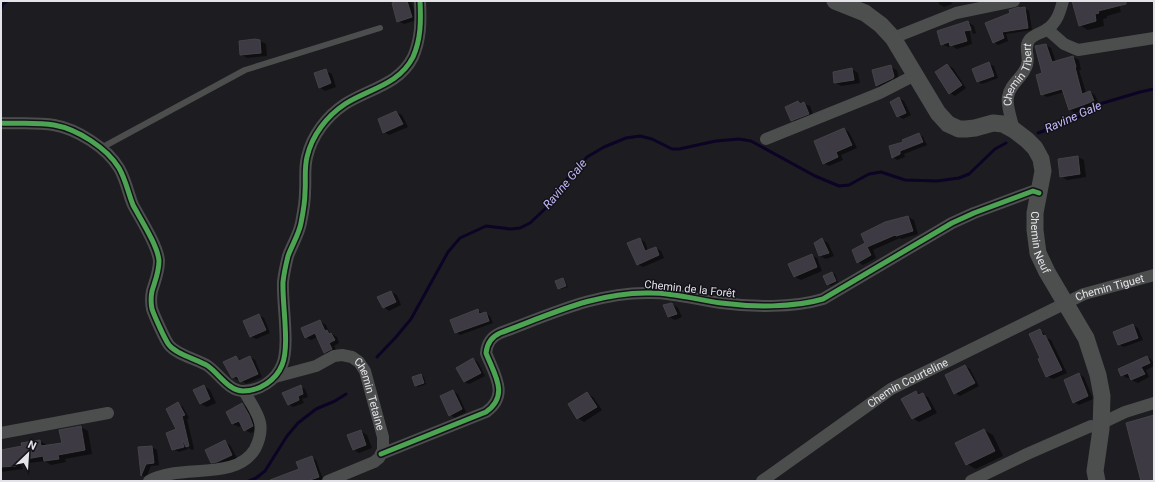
<svg xmlns="http://www.w3.org/2000/svg" width="1155" height="482" font-family="Roboto,sans-serif">
	<style>
		.shadow { fill: #0007 }
		.lines { fill: none; stroke-linecap: round; stroke-linejoin: round }
		.stream { stroke: #0d0324; stroke-width: 3 }
		.building { fill: #3d3a44; stroke: #444447 }
		.lane { stroke: #4c4e4e; stroke-width: 6 }
		.street { stroke: #4c4e4e; stroke-width: 12 }
		.secondary { stroke: #4d4e4e; stroke-width: 17 }
		.cycleway-casing { stroke: #131219; stroke-width: 8 }
		.cycleway { stroke: #4ca352; stroke-width: 5 }
		.labels { text-anchor: middle; dominant-baseline: central; stroke-width: 3; stroke-linejoin: round; paint-order: stroke }
		.street-label { font-size: 11px; fill: #e4e3e8; stroke: #131219 }
		.water-label { font-size: 12px; font-style: italic; fill: #c4b9f8; stroke: #131219 }
	</style>
	<rect width="100%" height="100%" fill="#1d1d21"/>
	<path class="shadow" d="M402 1H408L412 3 417 20 404 24 398 21Z
		M938 1H953L951 2 952 4 944 7 939 4Z
		M1073 1H1118L1121 12 1107 16V18L1103 19 1104 26 1088 30 1079 25Z
		M1025 8 1029 11 1032 30 1006 34 1008 41 998 45 994 42 1011 13Z
		M968 22 974 26 976 33 973 34 971 26H969L972 44 957 49 952 46 948 47 942 44Z
		M260 41 266 44 267 56 247 58 241 54Z
		M1046 45 1051 48 1056 62 1073 57 1079 60 1081 70H1079L1086 93 1090 92 1095 95 1099 104 1075 113 1070 110 1064 92 1047 97 1042 94Z
		M989 64 994 66 998 78 982 84 977 81Z
		M947 65 953 68 966 88 955 96 950 93Z
		M891 67 897 70 899 79 883 89 877 86 874 71Z
		M852 69 858 73 860 83 841 86 835 82Z
		M326 71 332 74 336 87 325 91 319 87Z
		M899 98 904 101 911 115 903 119 898 116Z
		M798 102 810 106 814 117 798 123 792 120Z
		M396 112 402 115 408 127 389 135 384 132Z
		M844 129 849 132 857 148 841 155 843 160 829 166 824 163Z
		M919 134 923 137 927 145 904 154 905 157 897 160 893 157 905 142Z
		M1078 157 1084 160 1086 177 1067 180 1061 176Z
		M908 217 914 220 918 234 902 239 900 238 873 250 876 258 863 265 858 262 866 243 885 223Z
		M640 239 645 242 648 251 656 248 661 251 664 258 643 267 637 264Z
		M822 239 828 243 834 256 826 259 820 256 815 244Z
		M811 255 817 258 822 271 801 280 795 277Z
		M832 273 835 274 838 282 831 286 828 284 825 276Z
		M563 279 565 281 568 287 561 289 559 288Z
		M391 292 397 295 401 305 389 311 384 307Z
		M672 304 678 308 682 317 675 320 669 317Z
		M478 310 483 314 485 313 490 316 493 323 460 335 456 332Z
		M259 315 264 318 270 333 256 339 250 336Z
		M320 321 326 325 329 332 337 337 339 343 334 346 337 352 331 355 325 352 318 337 311 340 305 337Z
		M1133 325 1138 328 1143 340 1124 347 1118 344Z
		M1039 330 1045 334 1047 338 1051 340 1067 373 1053 379 1047 376 1041 358Z
		M236 357 242 361 250 357 255 360 262 377 246 384 240 379 238 380 232 377Z
		M1147 357 1152 360 1154 364V366L1146 370 1149 377 1138 383 1132 380 1131 377 1127 378 1122 375Z
		M473 359 478 362 485 376 469 384 464 382Z
		M965 366 970 369 979 386 960 396 955 393Z
		M1079 374 1084 377 1093 399 1079 405 1074 402Z
		M421 375 424 377 426 384 418 387 416 385Z
		M204 386 210 390 216 403 207 407 201 404 195 390Z
		M300 387 305 389 308 397 302 399 304 403 293 407 288 404Z
		M453 391 458 394 466 412 455 418 450 415Z
		M916 392 928 397 937 413 919 422 913 418Z
		M587 393 593 397 602 410 584 422 578 418Z
		M178 404 183 407 189 418 187 419 194 449 192 450 187 447 188 449 179 452 173 449 178 429Z
		M242 404 248 408 258 429 251 433 245 430 242 425 239 427 233 424 227 412Z
		M81 427 88 431 92 454 65 459 66 462 51 465 45 461 21 464 23 469 1 472V447L3 450 23 447 22 444 40 441 47 445V446L63 444Z
		M984 430 993 435 1003 456 976 469 967 464Z
		M361 431 367 435 372 448 359 453 353 449Z
		M225 442 230 445 237 458 223 464 217 465 212 462Z
		M152 447 157 450 159 465 151 466 146 478 142 475 139 448Z
		M311 457 316 460 323 479 319 481H280L300 470Z"/>
	<g class="lines">
		<path class="stream" d="M1 9 3 4 7 1
			M1038 133 1076 119 1093 106 1140 92 1154 89
			M377 357 396 337 411 319 448 252 460 238 486 226 511 229 520 228 530 223 546 208 558 189 587 157 604 147 626 138 640 136 652 139 672 149H679L716 141 739 139 751 141 815 176 839 186 849 185 869 174 881 172 905 180 937 181 959 178 969 174 995 149 1006 143
			M249 481 256 478 265 471 287 436 298 423 316 409 335 401 346 394"/>
	</g>
	<path class="building" d="M398 1H407L412 17 397 22 392 3Z
		M1072 1H1126V4L1098 11 1099 13 1095 14 1096 21 1079 26Z
		M1019 7V8L1025 7 1028 28 1002 32 1004 38 993 43 985 23 1010 13 1009 10Z
		M968 21 971 30 964 31 967 41 950 46 949 42 941 45 937 31Z
		M255 39 260 40 261 53 240 55 239 41Z
		M1046 44 1052 62 1073 56 1076 67H1075L1082 94 1090 91 1094 101 1069 110 1062 89 1041 95 1036 75 1042 73 1035 46Z
		M989 62 994 76 977 82 972 69Z
		M947 64 962 85 949 94 935 72Z
		M891 65 894 76 893 78 876 86 872 70Z
		M852 68 854 80 834 83 833 72Z
		M326 69 331 83 319 88 314 73Z
		M899 97 906 113 897 117 890 102Z
		M798 101 800 104 804 102 809 114 791 121 785 107Z
		M396 111 403 124 383 133 378 119Z
		M844 128 852 145 836 152 838 157 823 164 814 141Z
		M919 133 923 142 900 151V154L892 158 889 146 903 142 902 140Z
		M1078 156 1080 174 1060 177 1058 159Z
		M908 216 913 231 896 236 895 235 867 247 871 255 857 263 852 250 865 243 861 234 885 222Z
		M640 238 645 251 656 247 659 255 637 265 627 243Z
		M822 238 829 253 819 256 814 243Z
		M812 254 817 267 794 277 788 264Z
		M832 272 836 281 827 285 823 276Z
		M563 278 566 286 558 289 555 281Z
		M391 291 396 302 383 308 377 297Z
		M672 303 677 314 668 317 663 305Z
		M478 309 479 314 486 312 489 321 455 333 450 320Z
		M259 314 266 330 250 337 243 321Z
		M320 320 325 331 327 330 329 334 331 333 335 340 329 343 332 349 324 353 315 333 305 338 301 328Z
		M1133 324 1138 338 1118 345 1113 332Z
		M1040 329 1043 336 1045 335 1062 370 1046 377 1038 359 1040 358 1029 334Z
		M236 356 239 361 250 356 258 374 240 382 237 376 232 378 223 362Z
		M1147 356 1150 363 1141 367 1145 374 1131 380 1128 373 1121 376 1118 369Z
		M473 358 481 373 464 382 456 368Z
		M965 365 975 383 954 394 945 375Z
		M1079 373 1088 396 1073 403 1064 380Z
		M421 374 424 383 415 386 412 377Z
		M204 385 210 399 200 404 193 390Z
		M301 385 303 394 298 396 299 400 288 405 282 393Z
		M453 390 462 409 449 416 440 396Z
		M916 391 918 395 923 393 931 409 912 419 901 399Z
		M587 392 597 407 577 419 568 404Z
		M178 402 185 415 182 416 189 446 186 447 183 441H182L184 447 172 450 166 433 176 429 166 409Z
		M242 403 249 415 253 426 244 431 239 421 232 424 226 412Z
		M1154 415V481H1141L1126 423Z
		M81 426 85 450 58 455 59 459 44 461 43 456 15 461 16 466 1 467V450L22 446 21 443 40 440 41 446 62 443 59 430Z
		M984 429 995 451 966 465 955 443Z
		M361 430 366 445 353 450 347 435Z
		M225 440 232 455 217 462 211 463 205 450Z
		M152 446 154 463 146 464 141 476 138 447Z
		M312 456 319 477 307 481H270V480L299 469 296 462Z"/>
	<g class="lines">
		<path class="lane" d="M101 148 245 70 380 28"/>
		<g class="street">
			<path d="M1047 29 1064 44 1078 50 1154 38"/>
			<path d="M893 38 956 13 1014 1"/>
			<path d="M1 123C18 124 37 122 54 125 77 129 107 148 119 168 126 180 128 193 133 205 141 220 158 246 159 261 159 272 155 281 152 291 151 296 151 304 152 309 154 315 165 340 169 345 177 355 197 359 208 366 219 374 229 391 243 391 260 391 276 380 282 365 290 346 282 304 283 282 284 273 286 264 288 256 292 245 299 234 301 223 303 213 305 202 305 192 306 180 304 169 307 157 312 135 327 116 345 104 368 89 399 85 413 57 421 39 421 21 420 1"/>
			<path id="s1" d="M1014 130C1012 121 1006 105 1008 97 1010 83 1023 78 1027 65 1030 56 1023 47 1030 39 1035 34 1041 33 1046 30 1057 23 1060 12 1063 1"/>
			<path d="M766 139 880 93 915 75"/>
			<path id="s2" d="M275 377 316 366 334 356 342 355 352 357 359 362 365 371 383 437V450L379 458 374 462 328 481"/>
			<path d="M1102 423 1125 412 1154 403"/>
			<path d="M1 433 108 413"/>
			<path d="M381 454 486 412C510 395 494 374 486 353 487 343 491 337 500 333 549 315 598 291 652 293 675 293 698 300 721 303 752 307 793 308 823 299L952 223 974 213 1033 191 1039 193"/>
			<path d="M149 481C181 463 235 482 255 449 268 423 256 413 244 391"/>
			<path id="s3" d="M762 481 891 389 1084 294 1154 275"/>
			<path d="M971 481 1027 454 1091 426 1101 429"/>
		</g>
		<path class="secondary" id="s4" d="M835 1 865 13 881 25 893 38 938 113 948 124 959 129H966L975 128 993 123 1003 124 1014 130 1027 140 1035 148 1041 159 1043 171 1035 213V230L1038 253 1047 272 1086 338 1098 375 1102 396 1101 429 1095 471 1097 481"/>
		<g class="cycleway-casing">
			<path id="cycleway" d="M1 123C18 124 37 122 54 125 77 129 107 148 119 168 126 180 128 193 133 205 141 220 158 246 159 261 159 272 155 281 152 291 151 296 151 304 152 309 154 315 165 340 169 345 177 355 197 359 208 366 219 374 229 391 243 391 260 391 276 380 282 365 290 346 282 304 283 282 284 273 286 264 288 256 292 245 299 234 301 223 303 213 305 202 305 192 306 180 304 169 307 157 312 135 327 116 345 104 368 89 399 85 413 57 421 39 421 21 420 1
				M381 454 486 412C510 395 494 374 486 353 487 343 491 337 500 333 549 315 598 291 652 293 675 293 698 300 721 303 752 307 793 308 823 299L952 223 974 213 1033 191 1039 193"/>
		</g>
		<use href="#cycleway" class="cycleway"/>
	</g>
	<g class="labels">
		<g class="street-label">
			<text stroke="none"><textPath href="#s1" startOffset="59">Chemin Tibert</textPath></text>
			<text stroke="none"><textPath href="#s4" startOffset="367">Chemin Neuf</textPath></text>
			<text transform="translate(690 289) rotate(6)">Chemin de la Forêt</text>
			<text stroke="none"><textPath href="#s3" startOffset="400">Chemin Tiguet</textPath></text>
			<text stroke="none"><textPath href="#s3" startOffset="176">Chemin Courteline</textPath></text>
			<text stroke="none"><textPath href="#s2" startOffset="124">Chemin Tetaine</textPath></text>
		</g>
		<g class="water-label">
			<text transform="translate(1073 117) rotate(-24)">Ravine Gale</text>
			<text transform="translate(565 184) rotate(-50)">Ravine Gale</text>
		</g>
	</g>
	<rect width="1155" height="482" fill="none" stroke="#e4e3e8" stroke-width="4"/>
	<g transform="translate(28 454) rotate(25)" stroke="#131219" stroke-width="3" paint-order="stroke">
	<path d="M0-3L7 15L0 10L-7 15Z" fill="#e4e3e8"/>
	<text y="-6" font-size="11" font-weight="bold" text-anchor="middle" fill="#e4e3e8">N</text>
	</g>
</svg>
